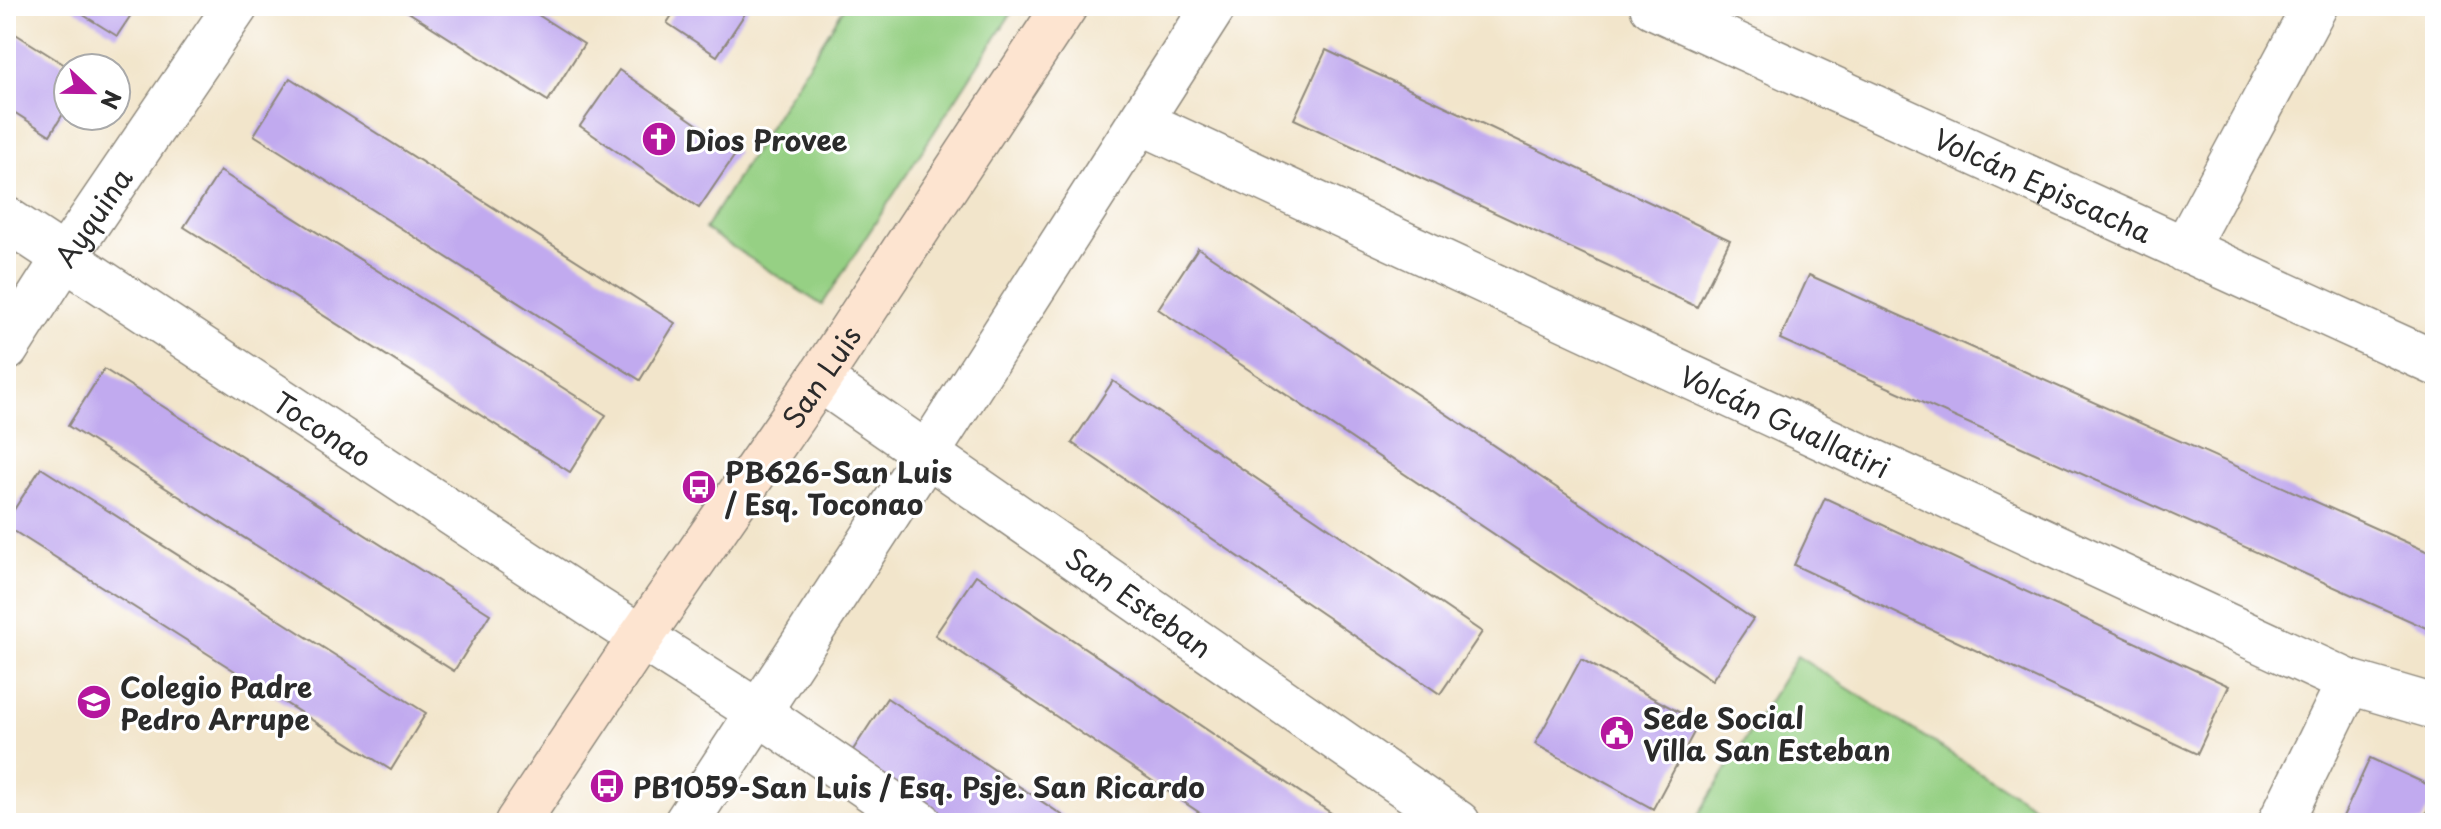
<svg xmlns="http://www.w3.org/2000/svg" width="2441" height="829" font-family="'Playpen Sans',sans-serif">
	<style>
		.green { fill: #96d084; stroke: #607e58; stroke-width: 2 }
		.building { fill: #c1aaef }
		.lines { fill: none; stroke-linecap: round; stroke-linejoin: round }
		.street-casing { stroke: #8e887b; stroke-width: 47 }
		.secondary-casing { stroke: #8e887b; stroke-width: 47 }
		.street { stroke: #fff; stroke-width: 44 }
		.secondary { stroke: #fde4d0; stroke-width: 44 }
		.labels { text-anchor: middle; dominant-baseline: central; stroke-width: 6; stroke-linejoin: round; paint-order: stroke }
		.poi-label { font-size: 28px; font-weight: bold; fill: #2b2b2b; stroke: #fff; text-anchor: start }
		.street-label { font-size: 28px; fill: #2b2b2b; stroke: #fff }
	</style>
	<rect width="100%" height="100%" fill="#fff"/>
	<filter id="ink" filterUnits="userSpaceOnUse"><feTurbulence type="fractalNoise" baseFrequency=".0125" numOctaves="2"/><feDisplacementMap in="SourceGraphic" scale="16" xChannelSelector="R" yChannelSelector="G"/><feConvolveMatrix kernelMatrix="1 2 1 2 8 2 1 2 1" color-interpolation-filters="sRGB"/></filter>
	<filter id="wash" filterUnits="userSpaceOnUse"><feTurbulence type="fractalNoise" baseFrequency=".006" numOctaves="4" result="noise"/><feDisplacementMap in="SourceGraphic" scale="32" xChannelSelector="R" yChannelSelector="G"/><feGaussianBlur stdDeviation="1.8" result="paint"/><feColorMatrix in="noise" values="0 0 0 0 0 0 0 0 0 0 0 0 0 0 0 0 0 1.4 0 .05"/><feComposite in="paint" operator="in"/></filter>
	<g filter="url(#wash)">
		<rect width="100%" height="100%" fill="#f2e5cb"/>
		<path class="green" d="M845 6H1016L822 305 705 229Z
			M1797 656 2040 810 2033 823H1693Z"/>
		<g id="blocks">
			<path class="building" d="M69 6H137L117 36Z
				M399 6H524L584 44 548 101Z
				M678 6H750L717 56 667 23Z
				M6 28 68 67V106L50 135 6 107Z
				M1326 50 1730 240 1697 307 1294 119Z
				M619 70 737 152 699 208 580 126Z
				M290 78 675 323 640 380 254 135Z
				M220 171 606 415 570 472 184 227Z
				M1198 248 1753 619 1712 680 1158 309Z
				M1809 275 2435 555V632L1780 339Z
				M104 369 490 614 454 671 68 426Z
				M1113 381 1482 632 1440 694 1072 443Z
				M41 468 426 713 391 770 6 526V522Z
				M1825 498 2229 686 2197 754 1794 565Z
				M976 575 1346 823H1215L935 635Z
				M1581 659 1699 723 1653 809 1535 744Z
				M887 698 1074 823H943L847 759Z
				M2370 758 2435 788V794L2421 823H2340Z"/>
		</g>
	</g>
	<g filter="url(#ink)">
		<use href="#blocks" fill-opacity="0" stroke="#8e887b" stroke-width="2"/>
		<g class="lines">
			<g class="street-casing">
				<g id="street">
					<path id="s1" d="M1652 6 2435 363"/>
					<path id="s2" d="M1141 122 2349 682 2435 707"/>
					<path id="s3" d="M6 219 597 609 758 712 920 823"/>
					<path d="M2184 250 2315 6"/>
					<path id="s4" d="M6 349 65 257 236 6"/>
					<path id="s5" d="M819 379 1458 823"/>
					<path d="M686 823 927 454 1214 6"/>
					<path d="M2280 823 2349 682"/>
				</g>
			</g>
			<g class="secondary-casing">
				<g id="secondary">
					<path id="s6" d="M517 823 641 637 819 379 1065 6"/>
				</g>
			</g>
			<use href="#street" class="street"/>
			<use href="#secondary" class="secondary"/>
		</g>
	</g>
	<defs>
		<g id="church-disc" transform="scale(1.8)"><circle r="9.5" fill="#b5179e" stroke="#fff"/><path d="M-1.2-6h2.4v3.5h3.3v2.4h-3.3V6h-2.4V-.1h-3.3v-2.4h3.3Z" fill="#fff"/></g>
		<g id="bus-disc" transform="scale(1.8)"><circle r="9.5" fill="#b5179e" stroke="#fff"/><path d="M-5-6H5V4H4V6H2V4H-2V6H-4V4H-5ZM-3.5-4V0h7V-4ZM-3.5 1.2v1.5H-2V1.2ZM2 1.2v1.5H3.5V1.2Z" fill="#fff"/></g>
		<g id="school-disc" transform="scale(1.8)"><circle r="9.5" fill="#b5179e" stroke="#fff"/><path d="M0-5L7-2L0 1L-7-2ZM-4 1L0 2.5L4 1V4Q0 6-4 4Z" fill="#fff"/></g>
		<g id="civic-disc" transform="scale(1.8)"><circle r="9.5" fill="#b5179e" stroke="#fff"/><path d="M-.6-6.5H3V-4.5H.6V-3L4-1V1h2V6H-6V1h2V-1L-.6-3ZM-1.2 2.5V6h2.4V2.5Z" fill="#fff"/></g>
	</defs>
	<g fill-rule="evenodd">
		<use href="#church-disc" x="659" y="139"/>
		<use href="#bus-disc" x="699" y="487"/>
		<use href="#school-disc" x="94" y="702"/>
		<use href="#civic-disc" x="1617" y="733"/>
		<use href="#bus-disc" x="607" y="786"/>
	</g>
	<g class="labels">
		<g class="poi-label">
			<text x="685" y="139">Dios Provee</text>
			<text x="725" y="471">PB626-San Luis<tspan x="725" dy="32">/ Esq. Toconao</tspan></text>
			<text x="120" y="686">Colegio Padre<tspan x="120" dy="32">Pedro Arrupe</tspan></text>
			<text x="1643" y="717">Sede Social<tspan x="1643" dy="32">Villa San Esteban</tspan></text>
			<text x="633" y="786">PB1059-San Luis / Esq. Psje. San Ricardo</text>
		</g>
		<g class="street-label">
			<text stroke="none"><textPath href="#s1" startOffset="430">Volcán Episcacha</textPath></text>
			<text stroke="none"><textPath href="#s4" startOffset="158">Ayquina</textPath></text>
			<text stroke="none"><textPath href="#s6" startOffset="540">San Luis</textPath></text>
			<text stroke="none"><textPath href="#s2" startOffset="710">Volcán Guallatiri</textPath></text>
			<text stroke="none"><textPath href="#s3" startOffset="380">Toconao</textPath></text>
			<text stroke="none"><textPath href="#s5" startOffset="390">San Esteban</textPath></text>
		</g>
	</g>
	<rect width="2441" height="829" fill="none" stroke="#fff" stroke-width="32"/>
	<g transform="translate(92 92) rotate(112)"><circle r="38" fill="#ffffff" stroke="#aaaaaa" stroke-width="2"/>
	<path d="M0-6L14 30L0 20L-14 30Z" fill="#b5179e"/>
	<text y="-12" font-size="22" font-weight="bold" text-anchor="middle" fill="#2b2b2b">N</text>
	</g>
</svg>
